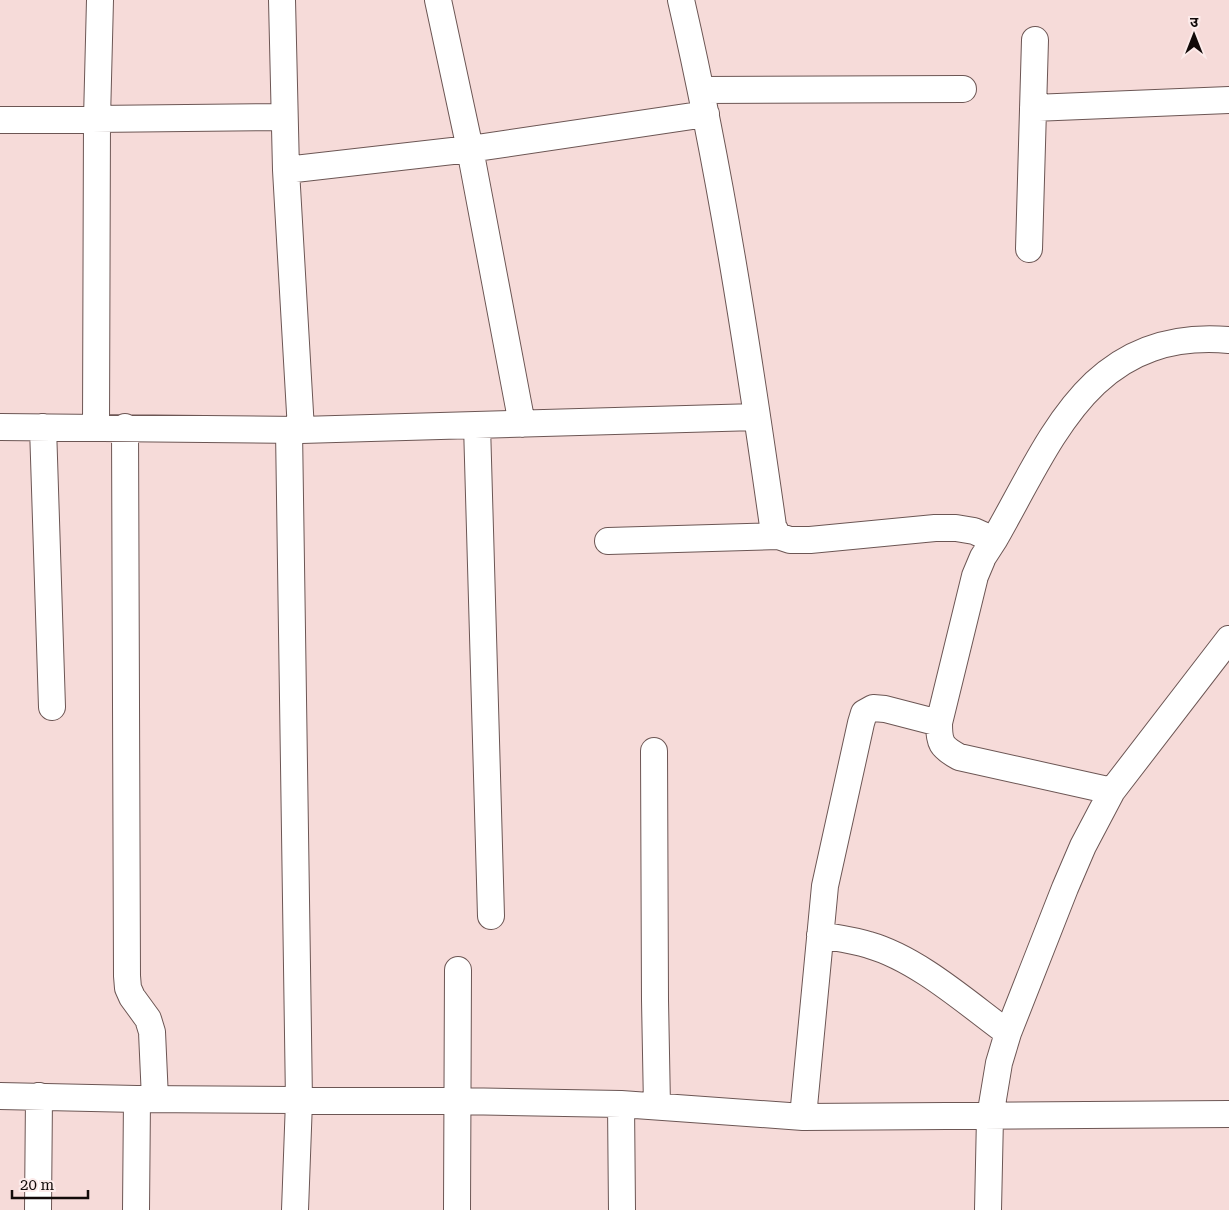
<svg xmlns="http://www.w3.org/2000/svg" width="1229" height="1210" font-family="'Roboto Serif','Noto Sans Devanagari',serif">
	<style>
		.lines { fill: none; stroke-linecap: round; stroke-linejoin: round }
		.minor-casing { stroke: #6c5654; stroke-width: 28 }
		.minor { stroke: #fff; stroke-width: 26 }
	</style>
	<rect width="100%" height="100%" fill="#f6dbd9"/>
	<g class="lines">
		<g class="minor-casing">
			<path id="minor" d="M282 0 286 170 301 430
				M438 0 470 149 522 424
				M681 0C721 173 748 350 773 526L778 536 790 540H810L935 528H956L974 531 994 540 983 557 975 576 939 723C939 743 941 747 959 757L1112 791
				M702 90 963 89
				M1033 108 1229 100
				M0 120 284 117
				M286 170 470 149 706 114
				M1029 249 1035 40
				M477 425 491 916
				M0 427 301 430 757 417
				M43 427 52 707
				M96 427 97 119 100 0
				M125 427 127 976 128 988 132 997 148 1019 152 1032 155 1099
				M289 430 299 1101 295 1210
				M994 540C1052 439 1090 328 1229 340
				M608 541 778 536
				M654 751 655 1000 657 1106
				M820 935C837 938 854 940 869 945 918 959 967 1003 1008 1033
				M0 1096 137 1099 457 1101 621 1104 803 1117 1229 1114
				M621 1104 622 1210
				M803 1117 825 886 861 723 864 713 873 708 885 709 939 723
				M38 1210 39 1096
				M136 1210 137 1099
				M457 1210 458 970
				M988 1210 990 1117 999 1063 1008 1033 1065 888 1083 846 1112 791 1229 639"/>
		</g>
		<use href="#minor" class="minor"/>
	</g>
	<g transform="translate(1194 35)" stroke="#fcebea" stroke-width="4" paint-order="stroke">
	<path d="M0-4L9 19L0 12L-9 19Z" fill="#120a09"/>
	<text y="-8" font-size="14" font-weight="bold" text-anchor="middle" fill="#120a09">उ</text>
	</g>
	<path d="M12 1190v8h76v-8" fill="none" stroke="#120a09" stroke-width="2.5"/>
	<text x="20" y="1190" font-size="15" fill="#120a09" stroke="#fcebea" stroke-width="4" paint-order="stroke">20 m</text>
</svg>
